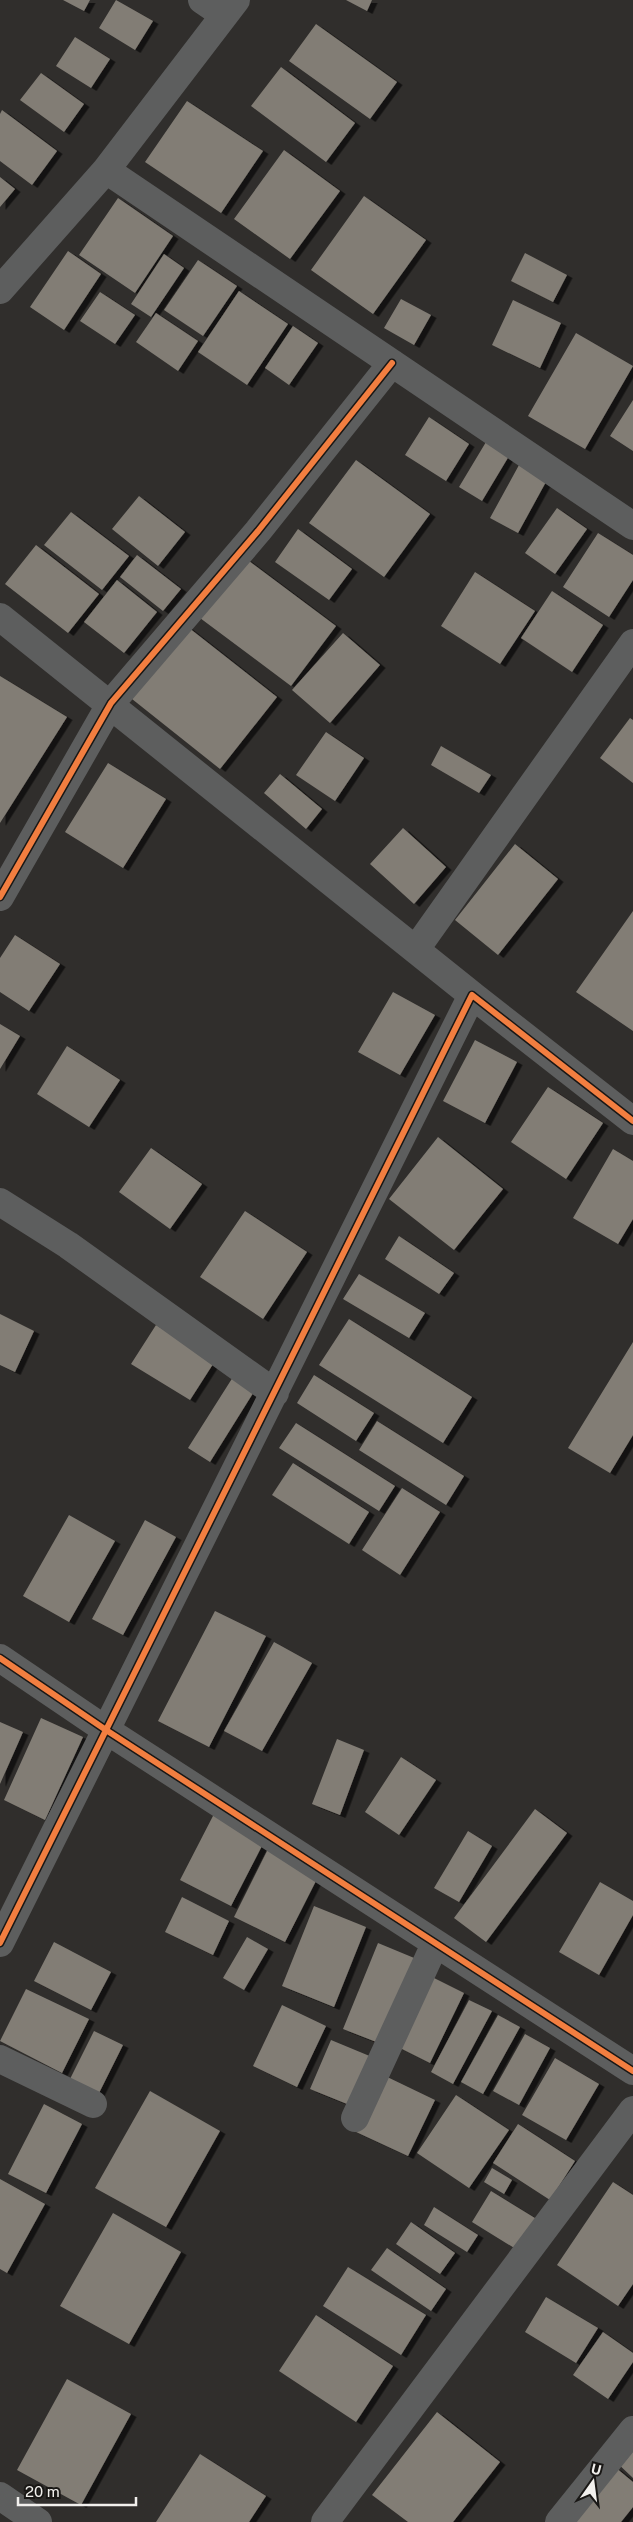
<svg xmlns="http://www.w3.org/2000/svg" width="633" height="2522" font-family="'Public Sans',sans-serif">
	<style>
		.building { fill: #827d75; filter: url(#shadow) }
		.lines { fill: none; stroke-linecap: round; stroke-linejoin: round }
		.minor { stroke: #5d5e5e; stroke-width: 28 }
		.cycleway-casing { stroke: #191715; stroke-width: 9 }
		.cycleway { stroke: #f27e40; stroke-width: 6 }
	</style>
	<defs>
		<filter id="shadow"><feDropShadow dx="5.5" dy="3" stdDeviation="0" flood-color="#0009"/></filter>
	</defs>
	<rect width="100%" height="100%" fill="#302e2c"/>
	<path class="building" d="M63 0H90L84 11Z
		M116 0 153 21 135 50 99 28Z
		M346 0H372L367 11Z
		M316 24 397 82 370 119 289 61Z
		M75 37 110 59 91 88 56 66Z
		M281 67 355 123 326 162 251 106Z
		M41 73 84 104 64 132 20 100Z
		M187 101 263 151 221 213 145 162Z
		M2 110 57 151 32 185 0 161V114Z
		M284 150 340 191 290 259 234 219Z
		M0 177 15 189 0 207Z
		M364 196 426 240 373 314 311 270Z
		M118 198 173 236 135 293 79 255Z
		M68 251 101 274 64 330 30 307Z
		M525 253 567 275 553 302 511 281Z
		M164 254 184 268 151 317 131 304Z
		M198 260 237 286 203 336 164 310Z
		M239 291 288 324 247 385 198 352Z
		M100 292 135 315 115 344 80 321Z
		M401 299 431 315 414 345 384 328Z
		M513 300 561 323 540 368 492 345Z
		M156 313 198 341 178 371 136 342Z
		M293 326 318 343 289 385 265 368Z
		M576 333 633 366 585 449 528 416Z
		M633 400V451L610 436Z
		M429 417 469 444 446 481 405 455Z
		M486 442 509 456 482 501 459 487Z
		M356 460 430 514 384 577 309 523Z
		M519 465 547 480 518 533 490 518Z
		M139 496 185 532 158 566 112 529Z
		M557 508 587 529 555 574 525 553Z
		M71 512 129 556 102 590 44 545Z
		M298 529 352 569 329 600 275 562Z
		M598 533 633 555V580L609 617 563 587Z
		M36 545 99 594 68 633 5 584Z
		M137 555 181 589 163 611 120 577Z
		M245 558 336 626 291 686 200 618Z
		M475 572 535 611 500 664 441 626Z
		M117 580 157 612 124 653 84 622Z
		M552 591 603 625 572 672 521 638Z
		M184 624 277 697 220 769 127 695Z
		M343 633 380 665 330 723 292 690Z
		M0 676 67 717 0 823Z
		M630 718 633 720V783L600 758Z
		M326 732 364 758 335 801 296 775Z
		M441 746 491 775 479 793 431 765Z
		M108 763 166 799 123 868 65 832Z
		M280 774 322 809 306 829 264 793Z
		M403 828 446 867 414 904 370 864Z
		M515 844 558 879 498 955 455 920Z
		M633 911V1031L576 992Z
		M15 935 60 964 29 1011 0 992V958Z
		M393 992 435 1015 400 1075 358 1052Z
		M0 1024 20 1036 0 1069Z
		M475 1040 517 1062 485 1123 443 1101Z
		M67 1046 120 1080 89 1127 37 1094Z
		M548 1087 603 1123 566 1179 511 1142Z
		M438 1137 503 1189 454 1250 389 1199Z
		M151 1148 202 1184 170 1229 119 1192Z
		M613 1149 633 1161V1219L618 1244 573 1218Z
		M245 1211 307 1252 263 1319 200 1277Z
		M399 1236 454 1273 439 1294 385 1259Z
		M359 1274 425 1313 409 1338 343 1299Z
		M0 1314 34 1331 15 1372 0 1365Z
		M349 1319 472 1397 443 1443 319 1365Z
		M156 1325 215 1361 190 1400 131 1364Z
		M633 1342V1435L610 1473 568 1448Z
		M314 1375 374 1413 356 1441 297 1403Z
		M233 1377 255 1390 210 1462 188 1448Z
		M377 1421 464 1476 446 1505 359 1450Z
		M296 1423 395 1486 379 1511 279 1448Z
		M293 1463 369 1512 349 1544 272 1495Z
		M402 1488 440 1512 400 1575 362 1550Z
		M69 1515 115 1541 69 1622 23 1596Z
		M145 1520 176 1537 123 1635 92 1619Z
		M215 1611 266 1636 209 1747 158 1721Z
		M274 1642 312 1663 262 1751 224 1731Z
		M41 1718 83 1737 45 1820 4 1800Z
		M0 1722 23 1732 0 1784Z
		M337 1739 364 1750 340 1815 312 1804Z
		M401 1757 436 1780 399 1835 365 1812Z
		M535 1809 567 1833 486 1942 454 1918Z
		M214 1814 265 1840 231 1906 180 1880Z
		M468 1831 492 1846 459 1902 434 1888Z
		M268 1849 319 1875 285 1942 234 1917Z
		M600 1882 633 1901V1915L599 1975 559 1952Z
		M182 1897 229 1921 213 1955 165 1932Z
		M314 1906 366 1927 334 2007 282 1986Z
		M247 1937 268 1949 244 1990 223 1978Z
		M54 1942 111 1972 91 2010 34 1981Z
		M378 1943 419 1960 384 2045 343 2029Z
		M432 1977 464 1993 430 2063 398 2047Z
		M26 1989 89 2019 62 2073 0 2041Z
		M469 2000 492 2011 453 2084 431 2072Z
		M282 2005 326 2026 297 2087 253 2066Z
		M498 2015 520 2027 483 2094 461 2082Z
		M94 2031 123 2045 99 2093 70 2079Z
		M525 2034 550 2048 519 2105 493 2091Z
		M331 2040 372 2057 352 2106 310 2089Z
		M555 2058 599 2084 566 2140 522 2115Z
		M381 2074 435 2100 408 2156 354 2131Z
		M150 2091 220 2131 166 2227 95 2188Z
		M456 2095 509 2130 469 2188 417 2153Z
		M44 2104 82 2124 46 2193 8 2174Z
		M518 2124 575 2161 550 2200 493 2163Z
		M492 2168 512 2180 504 2194 484 2182Z
		M0 2179 45 2204 7 2273 0 2269Z
		M613 2182 633 2195V2284L618 2306 557 2265Z
		M491 2191 543 2223 524 2254 472 2222Z
		M434 2207 478 2235 467 2252 424 2225Z
		M113 2213 181 2252 129 2344 60 2306Z
		M411 2222 455 2253 440 2274 396 2244Z
		M387 2248 446 2289 431 2311 371 2270Z
		M348 2267 426 2315 401 2355 323 2306Z
		M546 2297 598 2328 576 2363 525 2332Z
		M316 2315 393 2366 356 2422 279 2371Z
		M603 2332 633 2353V2362L608 2399 573 2375Z
		M67 2379 131 2414 81 2505 17 2470Z
		M437 2412 500 2462 453 2522H408L372 2495Z
		M633 2439V2478L614 2460Z
		M200 2454 266 2496 249 2522H156Z
		M615 2467 633 2482V2507L621 2522H570Z"/>
	<g class="lines">
		<path class="minor" d="M202 0 224 15
			M106 170 633 526
			M0 290 106 170 236 0
			M0 617 472 995
			M0 897 111 703 258 531 392 363
			M416 949 633 643
			M0 1202 68 1245 275 1393
			M0 1658 106 1730 633 2071
			M0 1943 472 995 633 1121
			M0 2059 93 2104
			M355 2118 435 1944
			M0 2496 38 2522
			M325 2522 633 2110
			M559 2522 633 2430"/>
		<g class="cycleway-casing">
			<path id="cycleway" d="M0 897 111 703 258 531 392 363
				M0 1658 106 1730 633 2071
				M0 1943 472 995 633 1121"/>
		</g>
		<use href="#cycleway" class="cycleway"/>
	</g>
	<g transform="translate(593 2482) rotate(14)" stroke="#191715" stroke-width="4" paint-order="stroke">
	<path d="M0-4L9 19L0 12L-9 19Z" fill="#f2f0ed"/>
	<text y="-8" font-size="14" font-weight="bold" text-anchor="middle" fill="#f2f0ed">U</text>
	</g>
	<path d="M18 2497v8h118v-8" fill="none" stroke="#f2f0ed" stroke-width="2.5"/>
	<text x="25" y="2497" font-size="15" fill="#f2f0ed" stroke="#191715" stroke-width="4" paint-order="stroke">20 m</text>
</svg>
